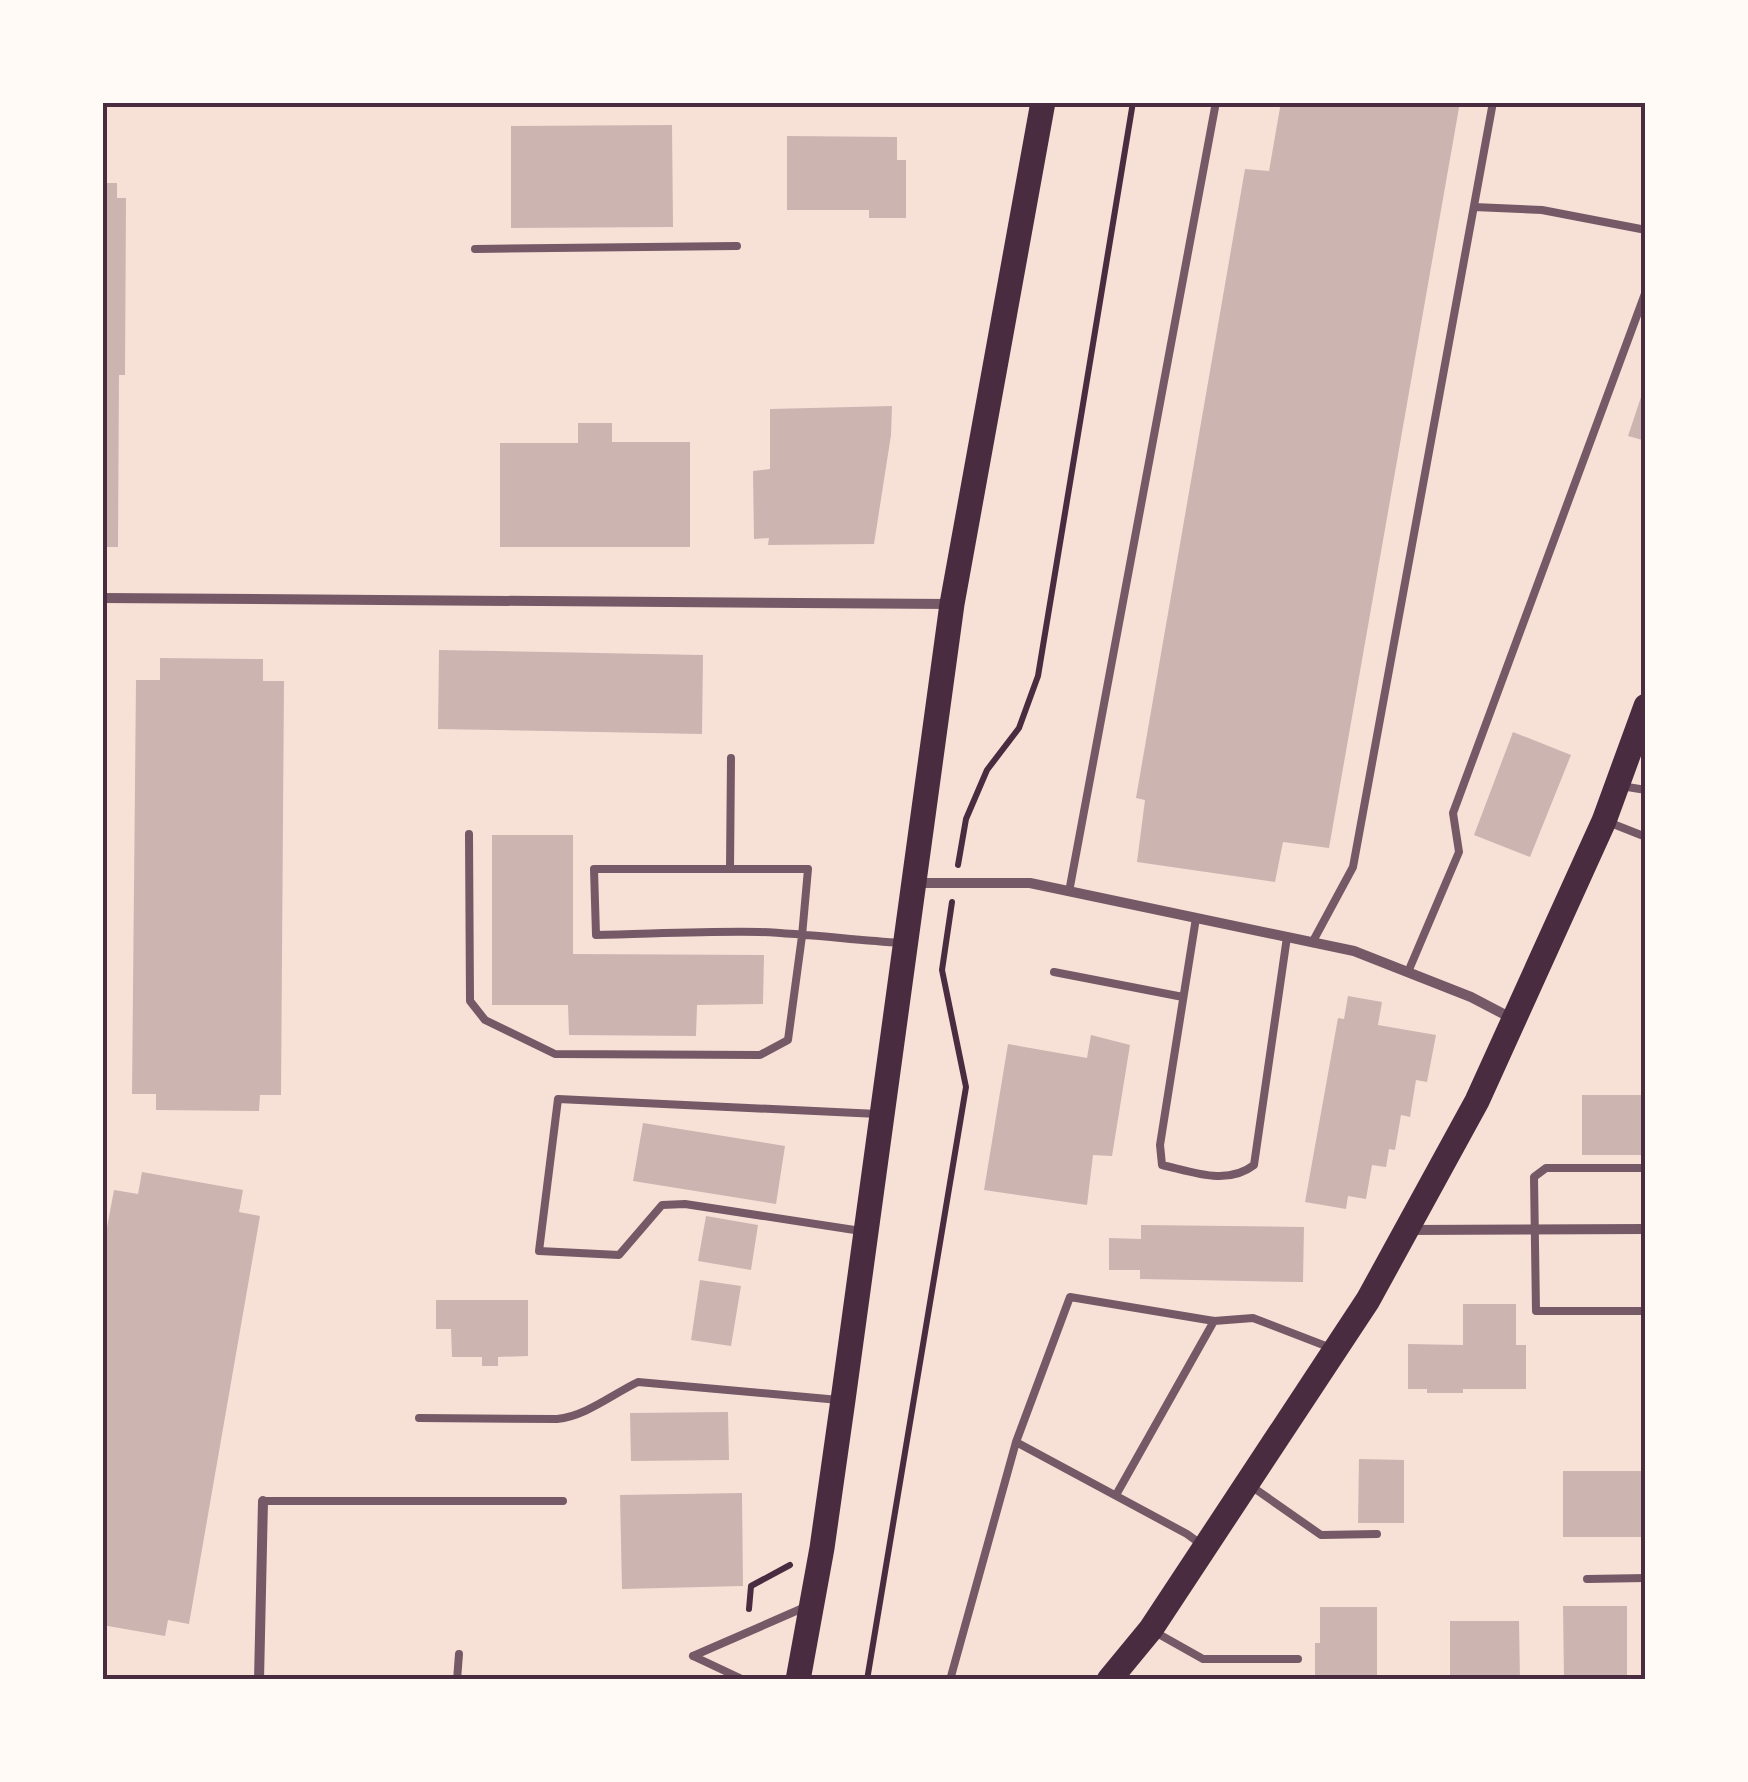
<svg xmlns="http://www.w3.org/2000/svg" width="1748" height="1782" font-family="Quicksand,sans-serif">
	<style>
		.building { fill: #ccb4b1 }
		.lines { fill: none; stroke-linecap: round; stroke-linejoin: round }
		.path { stroke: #4a2c40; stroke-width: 6 }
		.service { stroke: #755966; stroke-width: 8 }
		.minor { stroke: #755966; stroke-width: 10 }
		.primary { stroke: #4a2c40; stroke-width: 25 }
		.neatline { fill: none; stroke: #4a2c40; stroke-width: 4 }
	</style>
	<rect width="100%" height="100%" fill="#f7e1d7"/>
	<path class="building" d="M1281 102H1460L1329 848 1283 842 1275 882 1137 862 1145 800 1136 798 1245 169 1269 171Z
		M672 125 673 227 511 228V126Z
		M787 136 897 137V160H906V218H869V210H787Z
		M102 183H117V198H126L125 375H119L118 547H102Z
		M1646 382V441L1628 436Z
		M892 406 891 435 874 544 768 545 769 538 754 539 753 471 770 469V409Z
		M578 423H612V442H690V547H500V443H578Z
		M439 650 703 655 702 734 438 729Z
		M160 658 263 659V681H284L281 1095H260L259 1111 156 1110V1094H132L136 680H160Z
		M1513 732 1571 755 1530 857 1474 835Z
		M492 835H573V954L764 955 763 1004 697 1005 696 1036 569 1035 568 1005H492Z
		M1348 996 1382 1002 1378 1025 1436 1035 1427 1082 1416 1080 1410 1117 1401 1115 1395 1150 1389 1149 1386 1167 1372 1165 1366 1199 1348 1196 1346 1209 1305 1202 1338 1018 1344 1019Z
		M1091 1035 1130 1045 1112 1156 1093 1155 1087 1205 984 1190 1008 1044 1087 1058Z
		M1582 1095H1646V1155H1582Z
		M643 1123 785 1146 776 1204 633 1181Z
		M142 1172 243 1190 239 1212 260 1216 189 1624 168 1620 165 1636 102 1625V1254L114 1190 138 1194Z
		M706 1216 758 1225 751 1270 698 1261Z
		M1141 1225 1304 1227 1303 1282 1140 1279V1270H1109V1238L1141 1239Z
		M700 1280 741 1286 731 1346 691 1340Z
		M436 1300H528V1356L498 1357V1366H482V1357H452L451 1329H436Z
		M1463 1304H1516V1345H1526V1389H1463V1393H1427V1389H1408V1344L1463 1345Z
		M728 1412 729 1460 631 1461 630 1413Z
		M1359 1459 1404 1460V1523H1358Z
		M1563 1471H1646V1537H1563Z
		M742 1493 743 1586 622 1589 620 1495Z
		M1563 1606H1627V1680H1564Z
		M1320 1607H1377V1680H1315V1643H1320Z
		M1450 1621H1519L1520 1680H1450Z"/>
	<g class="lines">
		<path class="path" d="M958 865 966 819 987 770 1019 728 1038 676 1133 102
			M749 1609 751 1586 790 1565
			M867 1680 966 1087 942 970 952 902"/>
		<path class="service" d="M1474 207 1542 210 1646 230
			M475 249 737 246
			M1621 786 1646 790
			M1608 822 1646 837
			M469 834 470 1001 485 1020 555 1054 760 1055 788 1040 802 936 808 869H594L596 935C650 934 706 931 760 932 807 934 854 940 901 943
			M730 869 731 758
			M1069 892 1216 102
			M1196 918 1160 1145 1162 1165C1193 1172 1227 1186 1254 1165L1287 937
			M1312 943 1353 867 1493 102
			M1054 972 1183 997
			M1408 972 1459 852 1453 813 1646 291
			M1646 1168H1546L1534 1177 1536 1311H1646
			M861 1231 685 1204 662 1205 619 1255 539 1251 558 1099 878 1114
			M419 1418 557 1419C586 1416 611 1395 638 1382L839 1400
			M1016 1442 1187 1534 1202 1545
			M1251 1486 1321 1535 1377 1534
			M1116 1495 1214 1321
			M263 1501H563
			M1587 1579 1646 1578
			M1155 1632 1203 1659H1298
			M693 1656 803 1608
			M693 1656 744 1680
			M457 1680 459 1654
			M950 1680 1016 1442 1070 1297 1214 1321 1253 1318 1331 1348"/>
		<path class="minor" d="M102 598 951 604
			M916 883H1030L1354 951 1471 997 1513 1019
			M1408 1230 1646 1229
			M259 1680 263 1501"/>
		<path class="primary" d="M798 1680 822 1548 843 1400 952 604 1043 102
			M1109 1680 1151 1629 1368 1300 1477 1101 1604 821 1646 706"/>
	</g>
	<rect width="1748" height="1782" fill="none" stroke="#fffaf5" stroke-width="210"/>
	<rect x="105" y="105" width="1538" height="1572" class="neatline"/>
</svg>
